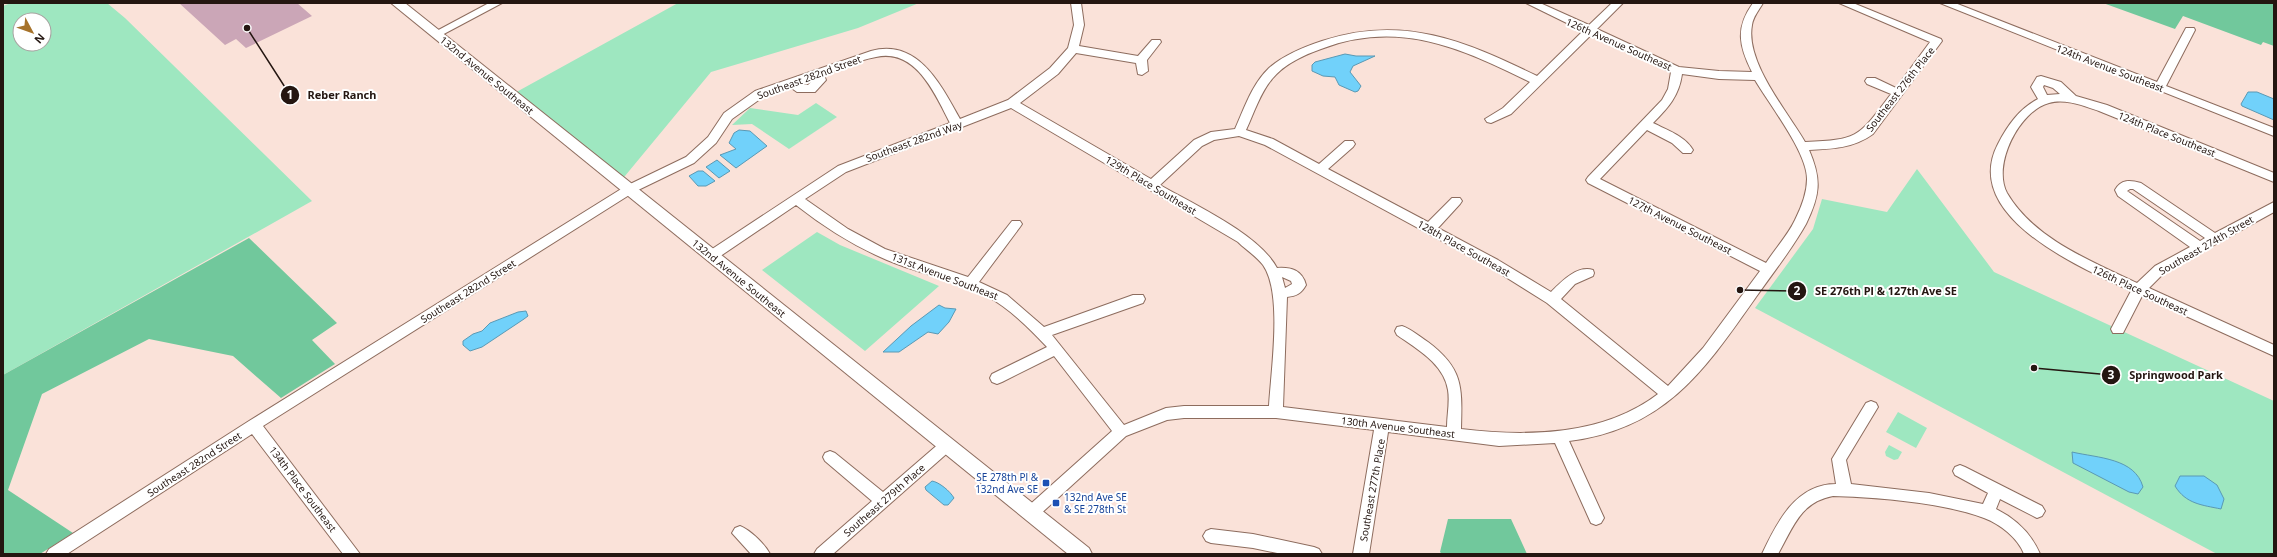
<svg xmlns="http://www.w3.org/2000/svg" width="2277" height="557" font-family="'Noto Sans',sans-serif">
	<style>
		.green { fill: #9ee7c0; fill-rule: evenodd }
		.forest { fill: #71c89c }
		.water { fill: #71d1fa; stroke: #5a99b4 }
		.building { fill: #cba6b7 }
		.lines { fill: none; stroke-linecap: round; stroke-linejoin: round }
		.minor-casing { stroke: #8d6c5e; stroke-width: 2 }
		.major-casing { stroke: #8d6c5e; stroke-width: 2 }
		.minor { fill: #fff; fill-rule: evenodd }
		.major { fill: #fff; fill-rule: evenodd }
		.transit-dot { fill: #1a4fb4; stroke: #fff; stroke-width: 1.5 }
		.labels { text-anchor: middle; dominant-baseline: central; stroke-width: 4; stroke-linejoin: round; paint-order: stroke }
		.street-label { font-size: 10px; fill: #241611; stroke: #fff }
		.transit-label { font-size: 10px; fill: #164399; stroke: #fff; text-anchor: end }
		.leader { fill: none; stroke: #241611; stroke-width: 1.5 }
		.callout-dot { fill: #241611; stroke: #fff; stroke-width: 1.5 }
		.mark-label { font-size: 12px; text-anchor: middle; font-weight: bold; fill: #fff }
		.callout-label { font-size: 11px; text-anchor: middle; font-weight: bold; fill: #241611; stroke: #fff; stroke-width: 4; stroke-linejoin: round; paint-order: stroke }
	</style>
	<rect width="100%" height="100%" fill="#fae2d9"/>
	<path class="green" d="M11 3H107L125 18 312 201 3 375V6ZM20 20H44V44H20Z
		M678 3H919L858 28 711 72 620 182 511 95Z
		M816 103 837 117 789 149 752 124 732 125 750 108 798 115Z
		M1917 169 1994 272 2274 401V554H2217L1755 308 1813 229 1822 199 1887 212Z
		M817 232 840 245 939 286 865 351 762 270Z
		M1898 412 1927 428 1916 448 1886 432Z
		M1889 445 1902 452 1898 459 1894 460 1886 456 1885 452Z"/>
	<path class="forest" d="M2103 3H2274V46L2263 42 2261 45 2183 16 2175 29Z
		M249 238 337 323 312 340 335 364 281 398 233 356 149 339 42 394 8 490 73 533 40 554H3V375Z
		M1448 519H1511L1527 554H1442L1440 552Z"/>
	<path class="water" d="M1345 54 1356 56H1375L1353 66 1350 72 1361 86 1358 91 1355 92 1339 85 1335 77 1323 76 1312 71V65L1315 62Z
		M2248 92H2257L2274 99V120L2242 106 2241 104Z
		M739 130 750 131 767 146 736 168 720 155 736 149 729 143 734 133Z
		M717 160 730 171 719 178 706 167Z
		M698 171H703L715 181 706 186H698L689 176Z
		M939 305 945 308 956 309 949 322 938 334 928 332 899 352H883L911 326Z
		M526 311 528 316 524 319 482 347 470 351 463 345V341L473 334 482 331 490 323 518 312Z
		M2072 452C2098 458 2135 458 2143 487L2138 494 2129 492 2073 463Z
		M2180 476H2204L2217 485 2224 499 2221 509C2202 505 2186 504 2175 486Z
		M932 481C939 482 950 491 954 498L948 505H944L926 490 925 487Z"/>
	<path class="building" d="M179 3H297L312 16 246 48 236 39 225 45Z"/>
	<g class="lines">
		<g class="minor-casing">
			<path id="minor" d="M489 3H502L440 36 436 37 431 34Z
				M1071 3H1081L1084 25 1079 46 1138 56 1152 40H1160L1161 42 1147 60 1148 71 1142 75 1138 74 1136 63 1076 53 1058 74 1020 103 1151 179 1194 140 1211 132 1235 129C1244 109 1252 84 1269 68 1284 55 1304 47 1322 41 1403 14 1465 41 1537 76L1583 31 1526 3H1540L1589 25 1612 3H1623L1597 29 1679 67 1719 71 1752 72C1739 46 1735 28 1753 3H1763C1759 10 1753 17 1752 25 1745 62 1787 111 1805 142 1860 140 1859 136 1891 94L1867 84 1865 81 1867 78H1875L1896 88 1930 42 1839 3H1853L1941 39 1942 41 1873 134C1854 148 1832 149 1809 150 1822 180 1820 195 1806 224 1792 249 1773 273 1756 297 1704 371 1665 429 1569 441L1604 518 1601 523 1596 525 1591 523 1555 443 1499 446 1388 432 1369 554H1353L1374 430 1276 418H1184L1167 420 1126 436 1036 518 1031 520 1026 518 1023 513 1026 508 1112 431 1054 356 1002 382 997 384 992 382 990 378 992 374 1047 347C1029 328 1010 309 987 296 956 280 920 274 887 260 854 246 824 227 796 205L716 259 711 261 705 256 706 253 838 166 950 123C935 94 916 48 876 57 858 60 840 69 824 75L826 80 815 92H797L790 87 763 97 732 119 716 143 694 163 634 192 263 426 360 554H343L252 434 67 554H46L49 549 249 421 626 186 686 157 708 137 724 113 755 91 871 51C918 38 941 85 960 119L1008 100 1050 68 1068 48 1074 25ZM1591 35 1671 72 1668 89 1662 100 1588 177 1586 180 1588 183 1760 271 1703 348 1668 386 1561 299 1575 284 1593 276 1594 273 1593 270C1577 265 1561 282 1551 292L1498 260 1438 228 1460 204 1462 201 1460 198H1452L1428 222 1328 169 1353 147 1355 144 1353 141H1345L1319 164 1273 139 1246 130C1254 113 1260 93 1272 79 1284 64 1304 55 1321 49 1399 19 1461 48 1530 82L1503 108 1485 119 1487 122 1491 123 1511 114ZM1682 74 1719 79 1755 80C1769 104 1807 152 1807 179 1807 193 1801 208 1795 220 1788 235 1775 249 1766 263L1600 179 1647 130 1672 143 1683 153H1691L1693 150C1685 136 1667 130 1653 123 1668 108 1679 96 1682 74ZM814 79 808 85 800 84ZM1011 108 1238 242C1245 249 1256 256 1263 265 1283 293 1271 370 1269 406H1184L1166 408 1124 425 1052 335 1143 303 1145 299 1143 295H1133L1044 327 1007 295 979 282 1020 227 1022 224 1020 221H1012L968 277 885 249 848 229 805 199 846 172ZM1239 136 1265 145 1488 266 1547 303 1658 394C1603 436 1527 437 1461 429 1462 388 1464 369 1428 342 1420 337 1411 329 1402 326L1397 327 1395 331 1397 335C1417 349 1444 364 1448 390 1450 402 1447 415 1447 427L1283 407 1287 297C1296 296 1301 294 1306 285 1302 270 1291 267 1277 268 1259 234 1193 204 1160 185L1202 146 1214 140ZM1282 277 1291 281 1292 284 1285 288Z
				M1940 3H1955L2157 82 2186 28H2194L2195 30 2166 86 2274 128V136Z
				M2041 76 2061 82 2076 96 2107 105 2274 173V182L2099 111C2084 106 2065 98 2049 103 2019 111 1992 165 2007 193 2034 239 2091 261 2137 283L2155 266 2190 247 2118 196 2115 190C2121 179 2130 180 2141 183L2215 233 2274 202V212L2165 272 2149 288 2274 345V356L2142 296 2123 333H2113L2111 329 2131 291C2082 268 1960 217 1998 144 2007 126 2020 108 2038 99L2031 87 2037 77ZM2044 85 2053 88 2060 94 2047 95 2043 87ZM2130 189H2133L2205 238 2200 241 2127 191Z
				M1871 401 1876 403 1878 407 1846 460 1851 484 1929 493 1983 504 1988 493 1955 475 1953 471 1955 467 1960 465 1965 467 2042 506 2045 511 2042 516 2037 518 2000 499 1996 509C2016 519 2031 533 2040 554H2024C2018 538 2000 524 1984 518 1945 503 1875 497 1833 496 1800 502 1793 528 1778 554H1762C1777 522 1796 484 1836 484L1832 459 1866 403Z
				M947 439 952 441 954 445 952 449 833 554H814L817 549 872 501 825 461 823 457 825 453 830 451 835 453 883 492 942 441Z
				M740 526C750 530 765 544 770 554H751L732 533 735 528Z
				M1211 529 1253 534 1314 547 1319 549 1322 554H1282L1253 548 1211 543 1206 541 1203 536 1206 531Z"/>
		</g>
		<g class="major-casing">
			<path id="major" d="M391 3H405L1089 548 1092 554H1068Z"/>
		</g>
		<use href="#minor" class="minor"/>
		<use href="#major" class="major"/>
	</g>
	<g class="transit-dot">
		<rect x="1042" y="479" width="8" height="8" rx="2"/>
		<rect x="1052" y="499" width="8" height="8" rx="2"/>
	</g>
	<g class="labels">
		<g class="street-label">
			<text transform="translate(1619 44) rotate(24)">126th Avenue Southeast</text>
			<text transform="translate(2110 68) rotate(21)">124th Avenue Southeast</text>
			<text transform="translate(487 75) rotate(39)">132nd Avenue Southeast</text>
			<text transform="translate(809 77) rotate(-20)">Southeast 282nd Street</text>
			<text transform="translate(1900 89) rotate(-52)">Southeast 276th Place</text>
			<text transform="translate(2167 134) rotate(22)">124th Place Southeast</text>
			<text transform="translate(914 141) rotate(-20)">Southeast 282nd Way</text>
			<text transform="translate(1151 185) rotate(31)">129th Place Southeast</text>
			<text transform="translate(1680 225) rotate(27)">127th Avenue Southeast</text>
			<text transform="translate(2206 245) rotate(-30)">Southeast 274th Street</text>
			<text transform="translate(1464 248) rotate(29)">128th Place Southeast</text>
			<text transform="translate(945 276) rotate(21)">131st Avenue Southeast</text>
			<text transform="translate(739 278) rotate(39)">132nd Avenue Southeast</text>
			<text transform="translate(2140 290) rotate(25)">126th Place Southeast</text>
			<text transform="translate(468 291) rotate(-32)">Southeast 282nd Street</text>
			<text transform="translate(1398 427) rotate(7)">130th Avenue Southeast</text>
			<text transform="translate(194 464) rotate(-33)">Southeast 282nd Street</text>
			<text transform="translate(303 489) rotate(53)">134th Place Southeast</text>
			<text transform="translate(1372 490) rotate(-80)">Southeast 277th Place</text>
			<text transform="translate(884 500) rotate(-41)">Southeast 279th Place</text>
		</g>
		<g class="transit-label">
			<text x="1038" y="477">SE 278th Pl &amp;<tspan x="1038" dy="12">132nd Ave SE</tspan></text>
			<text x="1064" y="497" text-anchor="start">132nd Ave SE<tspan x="1064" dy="12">&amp; SE 278th St</tspan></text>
		</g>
	</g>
	<path class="leader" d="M247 28L290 95M1740 290L1797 291M2034 368L2111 375"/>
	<g class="callout-dot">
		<circle cx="247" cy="28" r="4"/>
		<circle cx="1740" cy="290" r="4"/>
		<circle cx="2034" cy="368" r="4"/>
		<circle cx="290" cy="95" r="10"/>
		<circle cx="1797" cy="291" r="10"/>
		<circle cx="2111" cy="375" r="10"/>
	</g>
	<g class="mark-label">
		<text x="290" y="99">1</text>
		<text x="1797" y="295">2</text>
		<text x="2111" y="379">3</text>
	</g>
	<g class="callout-label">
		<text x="342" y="99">Reber Ranch</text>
		<text x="1886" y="295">SE 276th Pl &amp; 127th Ave SE</text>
		<text x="2176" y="379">Springwood Park</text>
	</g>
	<rect width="2277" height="557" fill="none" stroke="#241611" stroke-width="8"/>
	<g transform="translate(32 32) rotate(131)"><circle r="19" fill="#ffffff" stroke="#a7a2a0"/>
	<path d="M0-3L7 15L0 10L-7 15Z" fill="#a6722a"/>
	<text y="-6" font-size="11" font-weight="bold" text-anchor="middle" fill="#241611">N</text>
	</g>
</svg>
